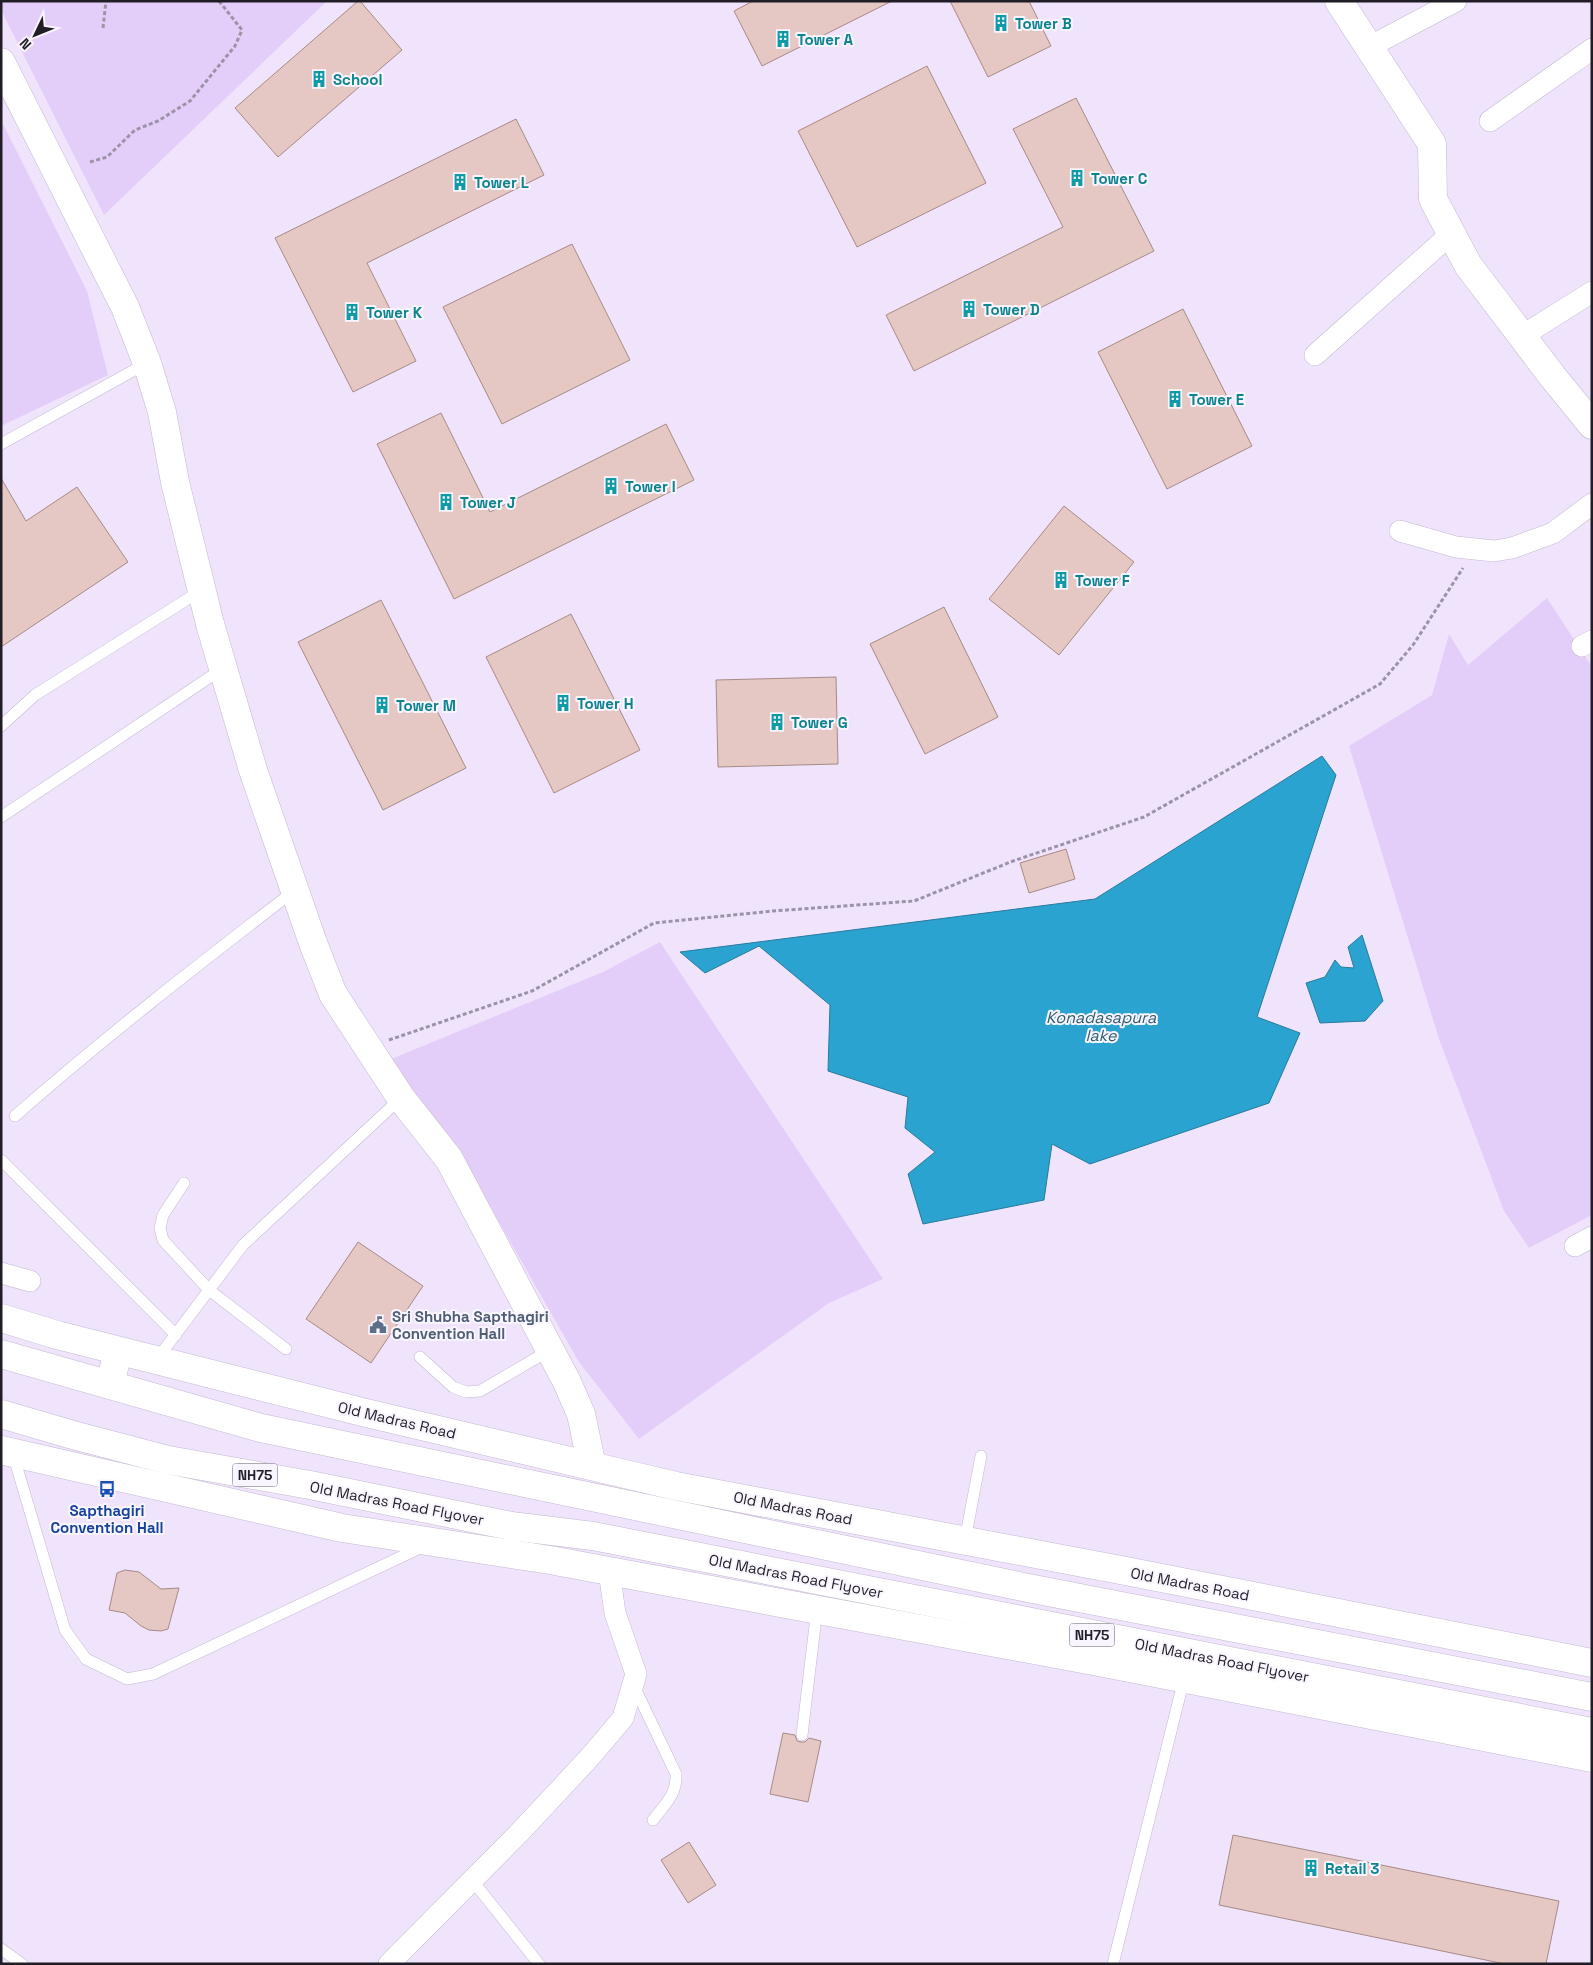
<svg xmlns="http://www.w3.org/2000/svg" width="1593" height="1965" font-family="'Space Grotesk',sans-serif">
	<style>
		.green { fill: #e3cef9 }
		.water { fill: #2ba3d0; stroke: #287b9d }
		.building { fill: #e5c7c3; stroke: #a68a87 }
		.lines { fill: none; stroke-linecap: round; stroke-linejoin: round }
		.lane-casing { stroke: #c3b8cf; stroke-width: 12 }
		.street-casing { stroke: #c3b8cf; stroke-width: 22 }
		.secondary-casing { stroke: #c3b8cf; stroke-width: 29 }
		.primary-casing { stroke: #c3b8cf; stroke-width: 29 }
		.highway-casing { stroke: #c3b8cf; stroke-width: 29 }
		.path { stroke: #9c93a6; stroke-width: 3; stroke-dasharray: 4 2.5; stroke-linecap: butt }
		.lane { stroke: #fff; stroke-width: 11 }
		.street { stroke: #fff; stroke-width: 21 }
		.secondary { stroke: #fff; stroke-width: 28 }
		.primary { stroke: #fff; stroke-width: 28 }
		.highway { stroke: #fff; stroke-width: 28 }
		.labels { text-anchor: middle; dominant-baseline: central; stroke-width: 4; stroke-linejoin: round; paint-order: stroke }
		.shield { fill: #f9f5ff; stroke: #625e67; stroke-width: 1 }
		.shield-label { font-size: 14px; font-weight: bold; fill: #211d26 }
		.culture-label { font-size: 15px; font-weight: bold; fill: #0d838f; stroke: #f9f5ff; text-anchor: start }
		.service-label { font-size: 15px; font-weight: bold; fill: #4e5e75; stroke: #f9f5ff; text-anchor: start }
		.street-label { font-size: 15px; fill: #211d26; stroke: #f9f5ff }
		.transit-label { font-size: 15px; font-weight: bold; fill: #164399; stroke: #f9f5ff }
		.water-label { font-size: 16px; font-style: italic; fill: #2e5c70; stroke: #f9f5ff }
	</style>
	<rect width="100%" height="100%" fill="#f0e4fd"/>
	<path class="green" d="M1 1H327L104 215 1 10Z
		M1 120 87 291 108 375 1 426Z
		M1547 598 1592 667V1215L1529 1248 1504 1211 1439 1039 1349 746 1432 695 1449 634 1468 665Z
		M660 942 883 1279 829 1303 639 1439 579 1362 483 1194 391 1059 603 972Z"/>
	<path class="water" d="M1322 756 1336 775 1257 1017 1300 1033 1269 1103 1090 1164 1052 1144 1044 1200 923 1224 908 1174 935 1152 905 1128 908 1097 828 1071 830 1005 759 946 705 973 680 952 1095 899Z
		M1362 935 1383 1001 1365 1021 1320 1023 1306 983 1325 977 1335 960 1341 967 1354 968 1348 947Z"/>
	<path class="building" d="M358 1H360L402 50 278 157 235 108Z
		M753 1H892L762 66 734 11Z
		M950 1H1029L1051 46 988 77Z
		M927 66 986 183 857 247 798 131Z
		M1076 98 1154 251 914 371 886 315 1063 227 1013 129Z
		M516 119 544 175 367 263 416 361 353 392 275 238Z
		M572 244 630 360 502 424 443 307Z
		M1183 309 1252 446 1167 489 1098 352Z
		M441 413 490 512 666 424 694 480 454 599 377 444Z
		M1 478 26 521 77 487 128 562 1 647Z
		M1064 506 1134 562 1059 655 989 599Z
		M381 600 466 768 383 810 298 642Z
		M944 607 998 717 925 754 870 644Z
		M571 614 640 750 554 793 486 657Z
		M836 677 838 764 718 767 716 680Z
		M1066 849 1075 879 1029 893 1020 863Z
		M358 1242 423 1286 371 1363 306 1319Z
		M125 1570 139 1572 161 1589 179 1588 168 1629 161 1631 149 1630 141 1626 125 1613 109 1610 117 1573Z
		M783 1733 795 1735 797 1741 801 1742H805L809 1738 821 1741 808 1802 770 1794Z
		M1233 1835 1559 1901 1546 1964H1505L1219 1905Z
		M689 1842 716 1885 688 1903 661 1860Z"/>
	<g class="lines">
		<g class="lane-casing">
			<path id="lane" d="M1 444 147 363
				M1 726 35 695 202 590
				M1 817 222 669
				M15 1116C105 1037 199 964 294 891
				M1 1160 176 1335
				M184 1183 163 1215 160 1228 163 1240 209 1290 286 1349
				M420 1357 453 1387 466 1392 480 1391 550 1350
				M157 1359 243 1245 401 1098
				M13 1454 65 1630 86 1659 127 1679 153 1674 424 1546
				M965 1540 981 1456
				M634 1686 676 1774C677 1795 665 1804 653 1820
				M802 1735 817 1609
				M472 1880 539 1964
				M1 1949 22 1964
				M1113 1964 1184 1679"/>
		</g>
		<g class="street-casing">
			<path id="street" d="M1369 47 1456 1
				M1490 121 1592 49
				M1522 336 1592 292
				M1315 355 1452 233
				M1400 531 1456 547 1494 551 1512 548 1553 533 1592 504
				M1582 646 1592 641
				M1575 1246 1592 1237
				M1 1273 30 1281
				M389 1964 520 1832 590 1757 623 1718 636 1674 615 1613 609 1571"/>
		</g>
		<g class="secondary-casing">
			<path id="secondary" d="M1339 1 1432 144 1433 199 1468 265 1553 377 1592 425
				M1 62 125 307 147 363 162 412 175 482 210 624 253 770 313 943 333 994 401 1098 449 1159 567 1382 581 1414 592 1466"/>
		</g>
		<g class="primary-casing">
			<path id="primary" d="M1 1318 57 1335 362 1412 676 1486 1131 1572 1592 1663
				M1 1450 342 1528 550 1560 609 1571 1099 1662 1592 1758"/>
		</g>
		<g class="highway-casing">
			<path id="highway" d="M1 1354 261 1428 1028 1588 1592 1697
				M110 1385 118 1351
				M1 1414 73 1435 168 1460 310 1485 511 1526 593 1536 1592 1732"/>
		</g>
		<path class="path" d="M103 28 106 1
			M90 162 107 157 135 130 158 121 190 101 235 46 242 30 219 1
			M389 1040 532 991 654 923 773 911 914 901 1013 861 1144 817 1380 684 1413 645 1463 568"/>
		<use href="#lane" class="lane"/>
		<use href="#street" class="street"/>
		<use href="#secondary" class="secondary"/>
		<use href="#primary" class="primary"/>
		<use href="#highway" class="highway"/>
	</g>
	<defs>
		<g id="building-bare" transform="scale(1.35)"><path d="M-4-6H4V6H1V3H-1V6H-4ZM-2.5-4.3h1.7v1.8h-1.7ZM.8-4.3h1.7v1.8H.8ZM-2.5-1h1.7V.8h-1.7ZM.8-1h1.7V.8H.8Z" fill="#0f9aa8" stroke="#f9f5ff" stroke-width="2.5" paint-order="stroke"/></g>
		<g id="civic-bare" transform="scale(1.35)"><path d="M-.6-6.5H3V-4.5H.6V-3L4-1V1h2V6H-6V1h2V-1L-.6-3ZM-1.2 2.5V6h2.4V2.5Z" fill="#5c6f8a" stroke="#f9f5ff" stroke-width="2.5" paint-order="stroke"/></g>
		<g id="bus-bare" transform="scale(1.35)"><path d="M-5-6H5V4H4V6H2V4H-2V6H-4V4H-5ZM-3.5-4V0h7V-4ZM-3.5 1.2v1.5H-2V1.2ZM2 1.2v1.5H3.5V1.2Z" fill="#1a4fb4" stroke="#f9f5ff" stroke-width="2.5" paint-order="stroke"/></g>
	</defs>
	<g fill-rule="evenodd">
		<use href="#building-bare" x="1001" y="23"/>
		<use href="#building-bare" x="783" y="39"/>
		<use href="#building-bare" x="319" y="79"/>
		<use href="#building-bare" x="1077" y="178"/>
		<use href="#building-bare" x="460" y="182"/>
		<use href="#building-bare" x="969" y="309"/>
		<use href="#building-bare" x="352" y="312"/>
		<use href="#building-bare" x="1175" y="399"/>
		<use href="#building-bare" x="611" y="486"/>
		<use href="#building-bare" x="446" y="502"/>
		<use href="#building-bare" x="1061" y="580"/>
		<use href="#building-bare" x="563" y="703"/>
		<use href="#building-bare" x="382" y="705"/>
		<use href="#building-bare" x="777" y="722"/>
		<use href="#civic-bare" x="378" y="1325"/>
		<use href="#bus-bare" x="107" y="1489"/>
		<use href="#building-bare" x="1311" y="1868"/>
	</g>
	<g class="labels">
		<g class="shield">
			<rect x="232.5" y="1463.5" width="45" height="23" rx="4"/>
			<rect x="1069.5" y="1623.5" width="45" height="23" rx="4"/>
		</g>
		<g class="shield-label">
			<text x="255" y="1475">NH75</text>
			<text x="1092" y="1635">NH75</text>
		</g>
		<g class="culture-label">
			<text x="1015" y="23">Tower B</text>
			<text x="797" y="39">Tower A</text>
			<text x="333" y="79">School</text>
			<text x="1091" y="178">Tower C</text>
			<text x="474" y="182">Tower L</text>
			<text x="983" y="309">Tower D</text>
			<text x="366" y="312">Tower K</text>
			<text x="1189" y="399">Tower E</text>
			<text x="625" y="486">Tower I</text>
			<text x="460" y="502">Tower J</text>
			<text x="1075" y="580">Tower F</text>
			<text x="577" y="703">Tower H</text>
			<text x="396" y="705">Tower M</text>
			<text x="791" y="722">Tower G</text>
			<text x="1325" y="1868">Retail 3</text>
		</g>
		<g class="service-label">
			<text x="392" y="1316">Sri Shubha Sapthagiri<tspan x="392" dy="17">Convention Hall</tspan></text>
		</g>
		<g class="street-label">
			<text transform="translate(397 1420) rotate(13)">Old Madras Road</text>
			<text transform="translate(397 1503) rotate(11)">Old Madras Road Flyover</text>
			<text transform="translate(793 1508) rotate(11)">Old Madras Road</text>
			<text transform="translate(796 1576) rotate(11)">Old Madras Road Flyover</text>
			<text transform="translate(1190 1584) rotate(11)">Old Madras Road</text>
			<text transform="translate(1222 1660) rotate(11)">Old Madras Road Flyover</text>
		</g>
		<g class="transit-label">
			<text x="107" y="1510">Sapthagiri<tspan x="107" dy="17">Convention Hall</tspan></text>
		</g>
		<g class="water-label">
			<text x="1101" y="1017">Konadasapura<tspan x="1101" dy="18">lake</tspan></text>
		</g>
	</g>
	<rect width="1593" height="1965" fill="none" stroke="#211d26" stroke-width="5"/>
	<g transform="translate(35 35) rotate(227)" stroke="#f9f5ff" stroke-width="4" paint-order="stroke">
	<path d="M0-4L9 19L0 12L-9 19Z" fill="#211d26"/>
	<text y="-8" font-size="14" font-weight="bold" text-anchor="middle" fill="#211d26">N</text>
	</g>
</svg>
